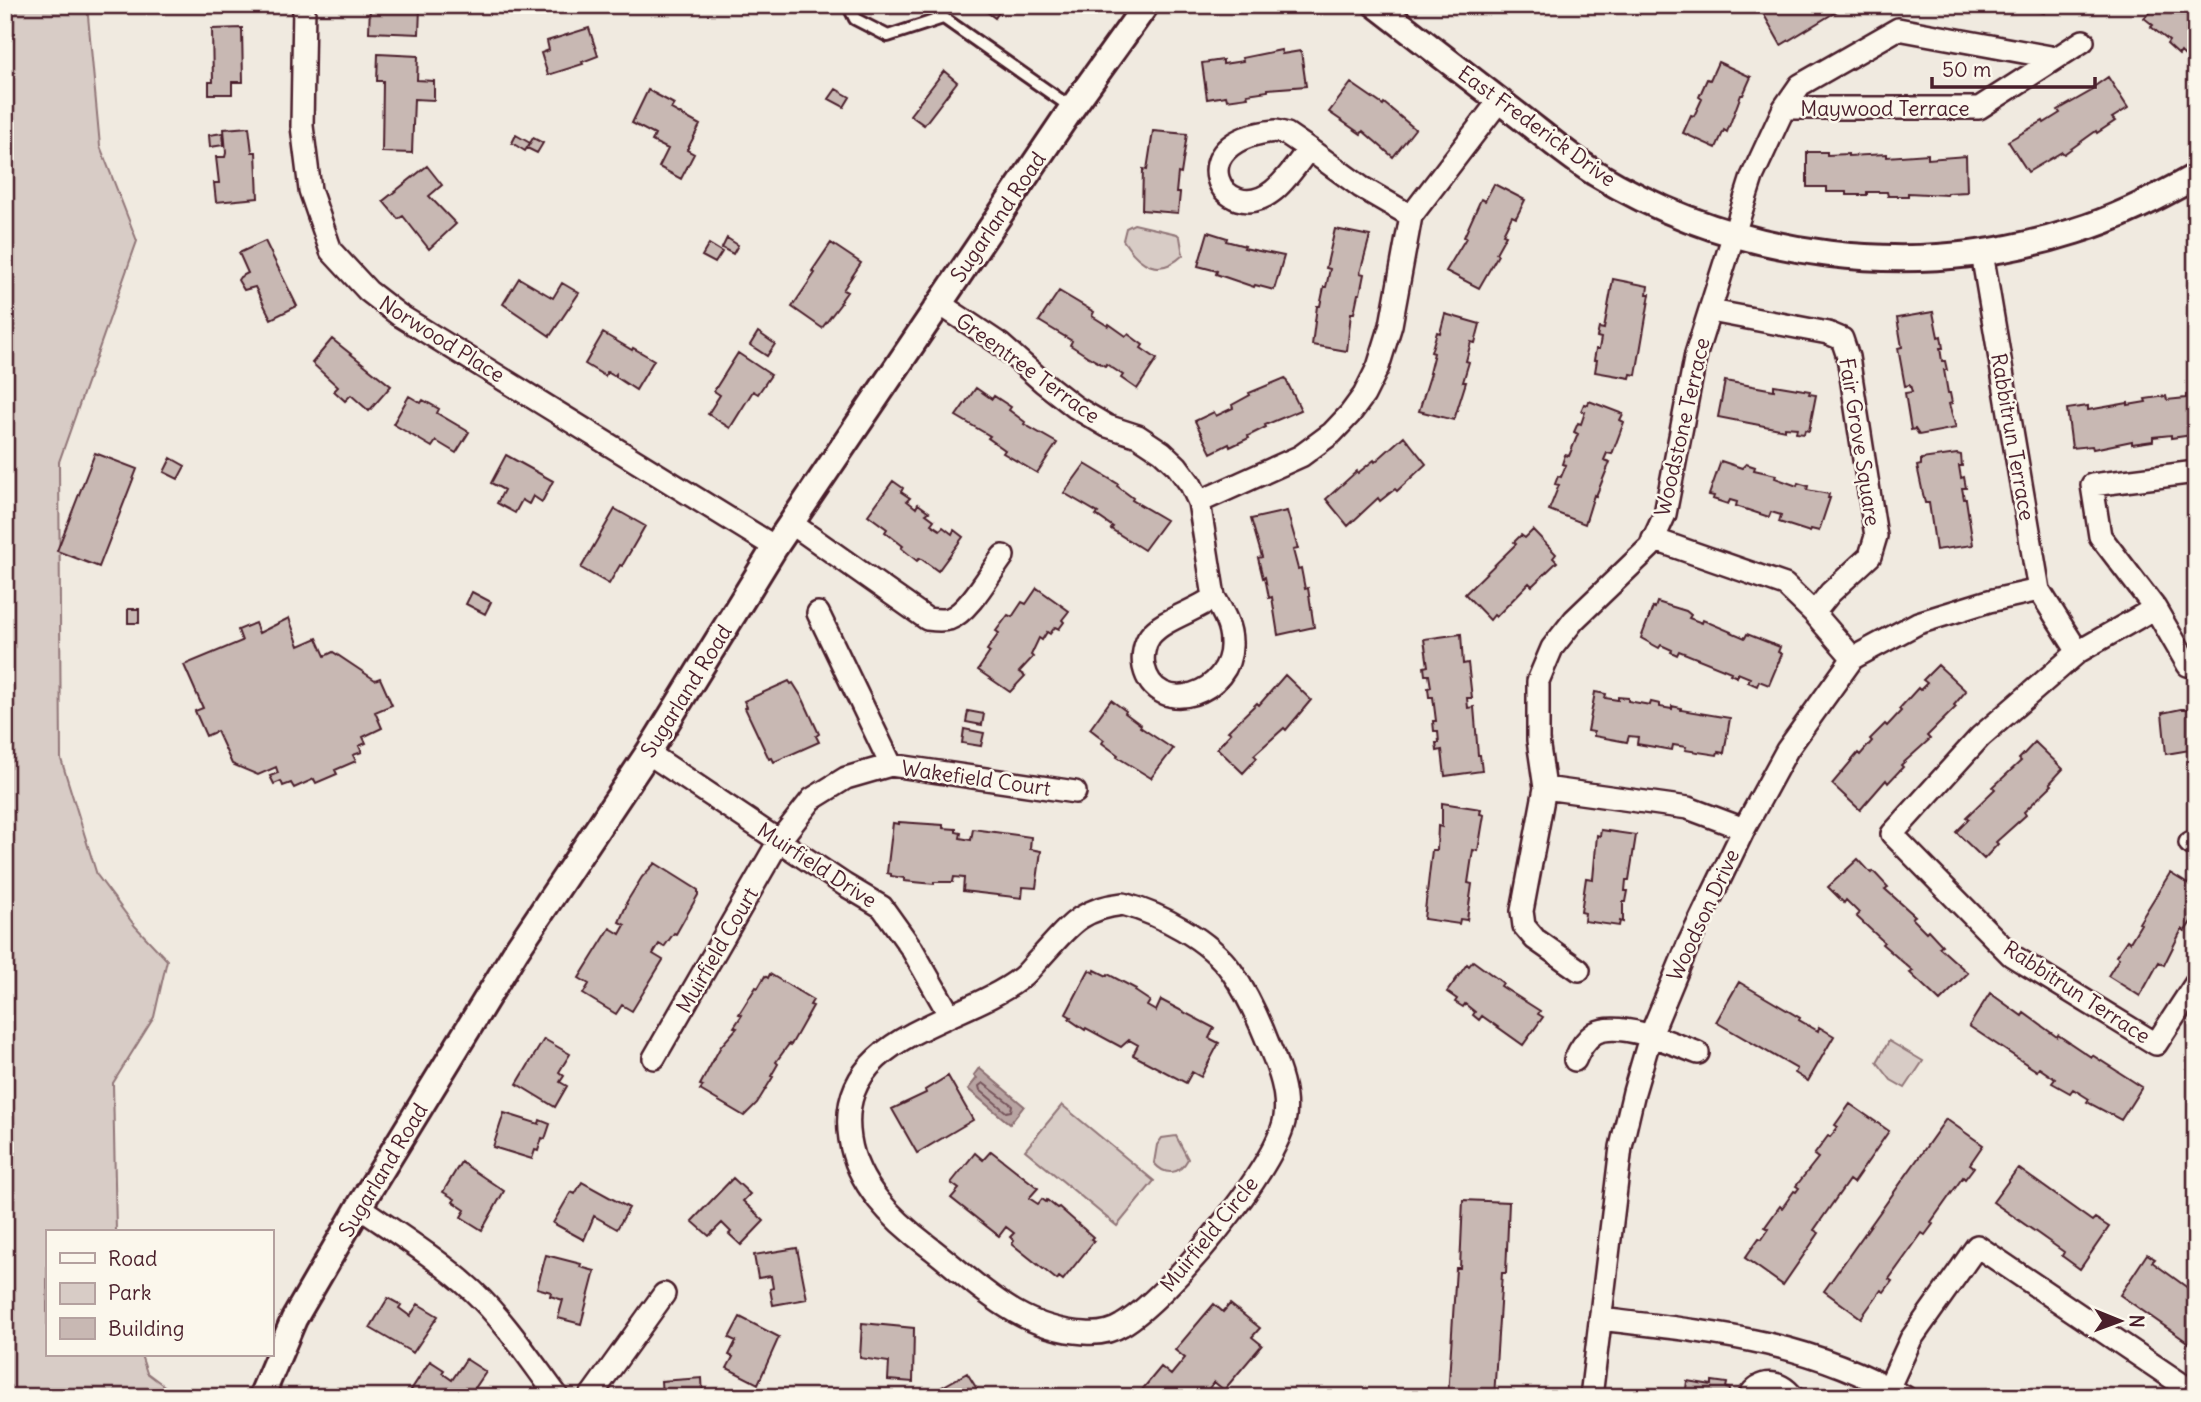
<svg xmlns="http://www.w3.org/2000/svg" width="2201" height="1402" font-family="Delius,sans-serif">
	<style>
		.green { fill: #d8ccc6; stroke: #917678; stroke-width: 2 }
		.water { fill: #b8a4a2; stroke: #8c6f72; stroke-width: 2 }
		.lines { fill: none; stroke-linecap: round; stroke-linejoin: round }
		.shore { stroke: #76545b; stroke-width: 2 }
		.building { fill: #c8b8b3; stroke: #4a1f2b; stroke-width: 2 }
		.service-casing { stroke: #4a1f2b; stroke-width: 16 }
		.minor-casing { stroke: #4a1f2b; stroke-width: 26 }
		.tertiary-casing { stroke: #4a1f2b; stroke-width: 30 }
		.service { stroke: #fbf7ec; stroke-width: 10 }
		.minor { stroke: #fbf7ec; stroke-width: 21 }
		.tertiary { stroke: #fbf7ec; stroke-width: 24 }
		.labels { text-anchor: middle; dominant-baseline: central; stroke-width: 5; stroke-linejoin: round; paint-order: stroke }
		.street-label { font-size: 21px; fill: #4a1f2b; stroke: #fbf7ec }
	</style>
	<rect width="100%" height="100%" fill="#f0eae0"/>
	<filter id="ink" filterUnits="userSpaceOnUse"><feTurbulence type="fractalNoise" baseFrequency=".0143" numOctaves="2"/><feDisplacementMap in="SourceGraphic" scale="14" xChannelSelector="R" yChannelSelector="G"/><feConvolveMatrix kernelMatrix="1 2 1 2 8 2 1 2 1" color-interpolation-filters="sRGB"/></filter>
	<g filter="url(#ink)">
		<path class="green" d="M5 5H87L100 146 137 241 59 462 61 759 97 875 135 926 167 960 154 1017 113 1083 116 1232H47V1355H141L147 1373 179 1397H5Z
			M1134 224 1177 234 1180 237 1183 255C1159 278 1139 265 1123 240L1126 228Z
			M1889 1041 1923 1061 1905 1088 1891 1080 1877 1062Z
			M1062 1105 1154 1181 1117 1226 1025 1150Z
			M1176 1136 1188 1159C1180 1174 1166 1177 1154 1163L1157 1145 1162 1138Z"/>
		<path class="water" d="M979 1068 1024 1106 1010 1124 968 1089 977 1078 974 1075Z"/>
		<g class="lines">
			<path class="shore" d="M983 1083 1012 1105 1011 1111 1006 1112 980 1090 979 1086Z"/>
		</g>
		<path class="building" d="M370 5 416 7 414 5H426L420 8 419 34 369 32Z
			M978 5H1004L995 18Z
			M1776 5H1847L1781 45 1763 13Z
			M2009 5H2045L2044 13Z
			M2156 5H2192L2196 9 2195 66 2181 52 2179 55 2167 44 2169 41 2151 27 2153 25 2144 18Z
			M242 28 243 82H232V94H209V82H213L212 29Z
			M589 28 598 56 582 62 583 64 548 75 541 53 549 50 547 41Z
			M1281 50 1282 54 1301 51 1306 86 1268 89V91L1247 94 1248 97 1227 100 1226 96 1207 99 1202 63 1223 60V64L1243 61 1242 58Z
			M378 54 418 56 417 80 434 81V100L414 99 412 153 382 152 383 81H377Z
			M1718 62 1751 77 1743 95H1741L1727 132 1724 130 1716 148 1683 133 1691 115 1694 116 1702 99 1699 97 1707 79 1710 80Z
			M944 71 957 82 924 125 910 115Z
			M2108 77 2128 108 2112 118 2115 121 2097 133 2096 131 2064 154 2062 152 2028 172 2008 141 2043 121 2044 123 2060 113 2058 110 2093 90 2092 88Z
			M1351 83 1383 105 1384 103 1415 129 1393 157 1363 131 1361 134 1329 112Z
			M836 89 850 97 844 107 829 99Z
			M648 90 674 104 671 109 700 125 687 150 694 154 681 179 659 167 668 149 652 141 655 135 632 123Z
			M249 127 252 152H256L258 198 216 202 214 183H219L216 157H225L226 153 224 129Z
			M1153 131 1187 134 1181 174 1178 173 1176 193H1180L1178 213 1142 210 1143 169 1147 170Z
			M223 133 224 145 210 147 209 135Z
			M516 135 530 143 525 151 512 143Z
			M533 138 543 143 537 153 527 148Z
			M1807 152H1827V155L1848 154V156L1887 154V157L1928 154V159L1966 156 1967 192 1948 193 1947 195 1908 193V196H1888L1887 192H1867V195H1847V192H1827V187H1807Z
			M427 166 442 185 429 196 456 224 429 249 403 216 398 219 383 201Z
			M1494 184 1525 200 1516 218 1512 216 1503 234 1506 235 1496 253 1498 255 1479 288 1446 271 1466 238 1464 237 1481 199 1485 201Z
			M1335 229 1370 236 1360 273 1364 274 1360 294H1358L1354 313H1351L1347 351 1312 345 1317 306H1320L1324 287H1326L1330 269 1326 268Z
			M1208 232 1227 238 1226 241 1245 246 1244 248 1284 256 1274 290 1255 285 1254 287 1216 274 1217 271 1198 266Z
			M727 238 738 245 733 254 722 248Z
			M265 241 297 306 271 319 255 287 244 290 238 280 240 277 248 273 239 253Z
			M831 243 861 263 843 290 847 292 840 302 841 303 822 328 792 307 815 273 812 271Z
			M709 244 722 252 715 263 702 256Z
			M519 278 553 298 562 283 579 293 550 336 503 304Z
			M1613 279 1648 286 1647 294H1650L1636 375 1631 374 1630 378 1595 372 1597 360H1594L1596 349H1599L1601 338 1597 337 1599 328 1604 329Z
			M1059 291 1094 312 1092 316 1108 326 1109 324 1126 336 1128 334 1143 345 1141 348 1157 359 1137 389 1121 378 1123 375 1106 364 1105 366 1087 356 1070 345 1072 341 1039 321Z
			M1933 312 1938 337 1941 336 1943 348H1940L1942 361H1945L1947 370H1944L1948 393H1950L1952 403 1949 404 1956 428 1919 435 1915 429 1911 430 1905 393 1912 392 1910 385 1905 386 1898 348 1902 347 1897 318Z
			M1445 314 1480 324 1475 343 1471 342 1466 361 1469 362 1463 382H1466L1454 420 1419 411 1431 373H1429L1434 353 1431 352 1437 332 1440 333Z
			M758 332 775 344 767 356 750 345Z
			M603 333 632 350 633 348 654 360 636 390 616 377V374L614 376 607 372 605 376 585 364Z
			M332 339 391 386 369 411 351 395 345 401 334 391 338 387 312 363Z
			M738 353 771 375 758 394 753 391 730 428 708 414 720 395 714 391Z
			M1285 378 1301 410 1265 425 1266 427 1248 436 1249 438 1230 447 1229 444 1211 453 1195 421 1214 412 1216 416 1233 408 1232 405 1250 395 1249 393Z
			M1725 381 1774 390V385L1810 391 1809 394 1816 395 1809 431 1805 430 1804 434 1796 433 1797 428 1785 427V430L1718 417Z
			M976 388 992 399 994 396 1011 407 1009 410 1025 422 1024 424 1057 443 1037 473 1003 453 1005 450 988 438 990 436 956 416Z
			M2196 394V433L2192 435 2171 438V435L2153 437V441L2132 444V441L2093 449 2092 446 2072 448 2067 409 2088 406V410L2128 403V405L2146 402 2145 399 2166 396 2167 400 2186 398V395Z
			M409 396 421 403 423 400 439 409 437 413 469 432 456 453 436 441 432 447 393 424Z
			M1589 401 1623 414 1620 420 1624 422 1612 454 1607 453 1604 460 1610 462 1596 496 1594 495 1585 524 1549 510 1559 485 1555 484 1558 476 1561 477 1566 465 1562 464 1565 455 1569 456 1578 434 1574 432 1578 423 1581 424 1585 412 1581 411 1584 404 1588 405Z
			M1404 436 1426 464 1397 491 1395 489 1380 501 1378 498 1348 526 1326 499 1357 471 1358 473 1374 460 1375 462Z
			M95 453 137 469 99 567 57 551Z
			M1957 454 1961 455 1962 466H1959L1961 478 1964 477 1966 488H1962L1964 499H1966L1973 545 1936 550 1929 503H1925L1917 466 1921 465V459Z
			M506 455 553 481 542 502 533 496 529 504 522 500 515 513 497 503 504 490 491 483Z
			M171 458 185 466 178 479 164 472Z
			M1721 461 1742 468 1746 464 1755 467 1754 470 1776 475 1775 478 1797 486 1798 483 1808 486 1807 490 1829 494 1828 498H1830L1819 531 1811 529 1810 532 1779 522 1781 515 1771 512 1769 517 1736 506 1737 502 1730 500 1728 504 1713 499 1714 496 1709 495Z
			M1085 464 1118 484 1117 486 1133 498 1132 500 1166 520 1144 550 1111 529 1113 527 1096 515 1098 513 1064 493Z
			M893 481 903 488 901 492 910 498 907 501 916 508 918 504 929 512 926 514 934 520 931 524 940 530 943 527 952 534 954 530 963 537 938 571 920 558 917 561 901 548 903 546 885 532 887 529 868 515Z
			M615 509 645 526 622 566 620 565 609 584 581 568Z
			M1287 511 1298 549 1293 550 1298 569 1301 568 1305 589 1308 588 1314 627 1278 635 1272 597 1269 598 1265 577 1263 578 1258 558 1262 557 1251 519Z
			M1533 530 1556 554 1553 558 1557 562 1532 586 1529 583 1496 617 1494 615 1490 620 1465 594 1516 544 1514 542 1521 535 1525 538Z
			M1037 588 1069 611 1062 620 1064 622 1059 629 1055 627 1050 634 1047 632 1042 640 1039 638 1031 655 1033 657 1019 672 1025 676 1010 692 978 670 990 652 987 650 999 633 996 631 1008 615 1012 617 1022 602 1026 604Z
			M472 592 491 602 485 614 466 604Z
			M1657 602 1686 611 1691 615 1689 618 1702 623 1703 620 1745 638 1747 634 1780 647 1778 652 1782 654 1769 685 1759 681 1757 686 1748 682 1750 678 1738 673 1737 677 1730 674 1731 672 1679 651 1677 655 1671 652 1672 650 1661 645 1659 648 1641 638 1653 607 1655 608Z
			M128 609H139V623H128Z
			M289 618 299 646 317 638 325 656 333 652 375 680 380 678 392 705 375 712 382 728 363 737 366 743 359 746 362 752 353 755 356 761 335 770 337 774 316 783 314 779 294 788 291 783 283 786 281 781 274 784 270 776 278 773 276 767 258 775 232 764 217 731 206 736 195 711 203 708 184 665 242 641 238 630 255 623 259 633Z
			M1461 634 1463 664 1468 663 1472 698H1467L1468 708 1474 707 1478 755H1480L1482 771 1445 776 1442 750 1437 751 1436 743H1439L1438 731H1434L1433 721H1436L1433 697H1429L1428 688 1431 687 1429 675H1425L1424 667 1428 666 1424 639Z
			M1938 665 1966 691 1954 705 1956 707 1927 736 1930 739 1901 765 1903 767 1888 783 1886 780 1860 810 1832 784 1858 753 1860 755 1872 741 1870 739 1885 724 1887 726 1901 711 1899 709 1918 688 1920 690 1927 683 1923 680Z
			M1285 675 1311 700 1286 730 1284 728 1254 755 1257 758 1243 773 1217 748 1231 733 1228 731 1257 703 1259 705Z
			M789 681 791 684 793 683 803 699 819 734 816 736 819 742 774 762 772 758 769 759 745 708 747 707 744 701Z
			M1595 692 1606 694 1605 698 1618 700V697L1628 698V701L1650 705 1651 702 1660 704V707L1672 709V706L1681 708V710L1730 718 1724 753 1718 752 1717 755 1685 750 1686 747 1673 745 1672 750 1637 744 1638 737 1629 736 1627 742 1594 736V732L1588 731Z
			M1111 700 1126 711 1125 713 1141 725 1140 727 1173 749 1151 778 1117 757 1118 755 1102 743 1104 740 1090 729Z
			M2181 709H2196V749L2166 754 2162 713Z
			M968 711 984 714 982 725 966 722Z
			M964 729 984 733 981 746 962 743Z
			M2035 742 2063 769 2050 783 2052 785 2024 812 2026 815 1996 842 1998 844 1984 859 1956 832 1969 819 1966 817 1995 789 1993 787 2021 761 2019 759Z
			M1442 803 1481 809 1480 814 1484 815 1478 851 1473 850 1468 883 1472 884 1467 920 1460 919 1459 924 1424 919 1432 850H1437L1438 826 1442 827Z
			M899 822 943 825V828L956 829V832L961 833 960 838 971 840 973 829 1031 837 1030 849 1041 851 1036 888 1023 887 1022 898 963 891 964 878 954 877 953 882H934V884L904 881V878L891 876V874L887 873 893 823 899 824Z
			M1601 830 1636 835 1629 880H1626L1625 891H1628L1626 902H1623V922L1620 921 1619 926 1584 921 1585 913 1581 912 1586 878 1593 879 1597 835 1600 836Z
			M1858 859 1871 873 1873 871 1888 887 1885 889 1915 916 1912 918 1926 932 1928 930 1942 945 1939 947 1968 973 1940 1001 1910 973 1913 971 1882 944 1884 942 1856 916 1859 913 1846 900 1844 903 1828 887Z
			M655 863 698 890V895L676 934 674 933 664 947 659 944 653 954 663 960 632 1011 622 1005 616 1014 583 994 589 984 579 978 610 928 620 934 625 925 619 922 627 904 626 903 642 877Z
			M2170 873 2196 889 2194 909 2196 914 2185 931 2182 929 2164 965 2159 962 2140 996 2108 976 2119 958 2116 956 2127 940 2130 942 2141 924 2139 923Z
			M1473 961 1503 983 1501 986 1540 1011 1538 1014 1543 1017 1523 1045 1482 1016 1479 1020 1473 1015 1475 1012 1465 1004 1463 1007 1455 1002 1457 999 1447 992 1467 964 1469 966Z
			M1089 970 1094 973 1095 970 1107 976 1108 974 1136 989 1135 991 1150 1001 1147 1006 1156 1011 1161 1000 1214 1028 1209 1038 1219 1043 1201 1077 1192 1072 1186 1083 1133 1055 1138 1045 1129 1040 1121 1047 1086 1028 1085 1030 1069 1019 1071 1017 1066 1014Z
			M770 974 813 1000 810 1005 813 1006 791 1045 789 1044 776 1062 778 1064 771 1076 773 1077 757 1103 744 1116 700 1090 703 1086 700 1085 721 1046 737 1028 734 1027 742 1015 739 1014 756 987 758 988 765 976 768 978Z
			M1739 982 1800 1018 1799 1020 1818 1031 1819 1027 1834 1036 1808 1081 1795 1073 1797 1069 1716 1022Z
			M1990 993 2022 1016 2024 1013 2057 1037 2058 1035 2091 1057 2092 1055 2142 1087 2121 1120 2087 1102 2089 1099 2073 1089 2070 1093 2052 1083 2055 1079 2039 1068 2037 1071 1969 1026Z
			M544 1039 570 1054 559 1072 564 1076 560 1082 567 1086 555 1107 517 1084Z
			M948 1076 973 1120 917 1153 892 1109 926 1093 925 1090Z
			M1850 1104 1889 1131 1853 1183 1849 1180 1814 1230 1819 1233 1783 1285 1745 1258 1759 1238 1762 1239 1769 1229 1765 1227 1780 1206 1782 1208 1794 1191 1796 1192 1799 1188 1796 1186 1818 1158 1814 1155 1828 1136 1830 1137 1838 1127 1835 1125Z
			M504 1113 539 1124 540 1120 550 1124 545 1139 542 1138 538 1151 535 1150 532 1159 493 1147Z
			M1946 1119 1983 1145 1970 1164 1974 1167 1965 1179 1963 1177 1931 1222 1933 1224 1925 1235 1922 1233 1889 1279 1892 1281 1884 1292 1881 1290 1861 1318 1824 1291Z
			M991 1151 1038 1188 1029 1198 1038 1204 1042 1199 1046 1202 1047 1200 1057 1208 1059 1207 1093 1237 1091 1239 1094 1241 1063 1280 1059 1277 1057 1280 1012 1244 1014 1241 1010 1237 1014 1233 1006 1227 999 1236 951 1198 959 1189 951 1183 975 1153 983 1160Z
			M461 1162 504 1191 482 1230 461 1217 465 1210 453 1202 455 1199 443 1192Z
			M2018 1168 2092 1221 2095 1218 2109 1227 2080 1269 2062 1256 2064 1252 1993 1202Z
			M733 1178 750 1194 743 1201 764 1221 741 1245 729 1234 731 1232 722 1223 709 1236 692 1221Z
			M582 1182 629 1208 617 1229 594 1216 584 1240 553 1223 571 1192 575 1194Z
			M1463 1200 1509 1202 1506 1273H1502L1494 1397H1448L1456 1268H1460Z
			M797 1248 807 1299 773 1305 770 1289 773 1288 771 1276 758 1278 754 1255Z
			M2147 1254 2155 1259 2152 1262 2196 1294V1348L2120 1295Z
			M546 1255 581 1264 580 1267 595 1271 581 1324 558 1318 563 1300 550 1296 551 1292 537 1288Z
			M388 1298 401 1305 399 1308 410 1316 418 1304 438 1316 413 1353 370 1328Z
			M1214 1304 1223 1312 1230 1304 1260 1328 1252 1337 1262 1345 1224 1390 1214 1382 1202 1397H1136L1161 1367 1171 1375 1185 1358 1175 1350Z
			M740 1317 779 1337 758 1384 727 1368 733 1357 729 1355 736 1341 729 1338Z
			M862 1323 914 1328 913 1382 888 1380 889 1362 860 1358Z
			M466 1359 486 1372 469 1397H422L411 1390 430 1361 444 1370 442 1373 452 1380Z
			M967 1373 982 1397H929L928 1395Z
			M702 1378 703 1397H662L661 1381Z
			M1687 1381 1712 1385V1381L1727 1383 1726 1388 1730 1389 1729 1397H1685Z"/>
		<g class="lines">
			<g class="service-casing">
				<path id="service" d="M848 5 855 19 888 36 943 18
					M925 5 1072 108"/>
			</g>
			<g class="minor-casing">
				<path id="minor" d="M304 5 302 126 310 190 331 251 368 291 399 315 775 547
					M1784 108H1979L2083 41
					M1276 131 1287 134 1309 149C1298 162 1287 180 1273 191 1223 230 1176 140 1276 131Z
					M1309 149 1361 187 1411 216
					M1982 253 2039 590 2078 652
					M940 304 1000 344 1043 382 1075 407 1107 426 1138 436 1162 452 1177 466 1191 485 1199 502 1214 597
					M1711 311 1828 333 1842 339 1848 357 1876 536 1870 556 1830 593 1814 613
					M2196 472 2092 485 2100 536 2155 608 2188 665 2196 664
					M1199 502 1301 456 1332 433 1350 414 1364 395 1378 367 1391 325 1411 216 1499 101
					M791 523 927 619C935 620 942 621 949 619 969 612 990 573 1003 556
					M1653 539 1785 585 1814 613 1853 658
					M1214 597C1222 611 1231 625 1231 642 1234 694 1156 720 1144 667 1142 657 1144 644 1150 636 1163 619 1196 611 1214 597Z
					M2155 608 2078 652 1980 737 1892 834 2011 955 2156 1044 2196 983
					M818 613 891 765
					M648 753 845 885 882 907 912 949 949 1014
					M1545 788 1688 808 1744 829
					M2190 843 2196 847
					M1123 904C1160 914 1209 939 1232 972 1248 995 1260 1022 1270 1048 1279 1069 1288 1093 1285 1117 1278 1167 1166 1300 1122 1325 1111 1332 1098 1334 1085 1333 1017 1329 979 1285 928 1246 892 1219 857 1185 850 1139 834 1035 960 1025 1021 978 1028 973 1033 965 1039 959 1068 928 1078 909 1123 904Z
					M1579 970 1535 939 1524 926 1522 911 1545 788 1538 740V681L1552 648 1574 620 1650 547 1665 514 1696 354 1752 177 1784 108 1800 85 1898 29 2056 58
					M654 1058 779 841 812 799 846 778 891 765 1075 792
					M1575 1060C1579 1050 1586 1039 1595 1033 1619 1020 1675 1044 1698 1053
					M359 1207C398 1234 438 1259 473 1291 505 1321 531 1361 558 1397
					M1600 1319C1710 1332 1807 1340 1905 1397
					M1889 1387 1911 1339 1977 1246 2196 1394
					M590 1397 664 1294
					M1591 1397 1621 1147 1634 1092 1651 1034 1688 945 1744 829 1787 750 1853 658 1918 623 1989 601 2039 590
					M1749 1397C1760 1378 1780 1380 1793 1397"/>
			</g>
			<g class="tertiary-casing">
				<path id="tertiary" d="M1376 5C1425 43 1474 81 1523 119 1546 137 1570 157 1595 173 1738 260 1916 282 2075 231 2118 218 2157 198 2196 176
					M261 1397 294 1319 359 1207 517 949 648 753 775 547 1072 108 1146 5"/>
			</g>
			<use href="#service" class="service"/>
			<use href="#minor" class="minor"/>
			<use href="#tertiary" class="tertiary"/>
		</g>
	</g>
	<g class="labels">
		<g class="street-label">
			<text x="1885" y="108">Maywood Terrace</text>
			<text transform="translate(1537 126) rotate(36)">East Frederick Drive</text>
			<text transform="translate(998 217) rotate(-56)">Sugarland Road</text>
			<text transform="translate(442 339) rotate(32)">Norwood Place</text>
			<text transform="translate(1028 368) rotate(36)">Greentree Terrace</text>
			<text transform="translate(1682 427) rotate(-77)">Woodstone Terrace</text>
			<text transform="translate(2013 437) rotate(80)">Rabbitrun Terrace</text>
			<text transform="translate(1860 442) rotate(81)">Fair Grove Square</text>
			<text transform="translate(686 691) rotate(-58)">Sugarland Road</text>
			<text transform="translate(976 778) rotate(8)">Wakefield Court</text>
			<text transform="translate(817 865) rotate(33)">Muirfield Drive</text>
			<text transform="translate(1703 915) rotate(-65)">Woodson Drive</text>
			<text transform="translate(717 950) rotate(-60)">Muirfield Court</text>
			<text transform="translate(2077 992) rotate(33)">Rabbitrun Terrace</text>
			<text transform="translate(383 1170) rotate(-59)">Sugarland Road</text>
			<text transform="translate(1209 1234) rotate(-51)">Muirfield Circle</text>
		</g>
	</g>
	<rect width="2201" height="1402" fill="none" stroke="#fbf7ec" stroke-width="28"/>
	<rect x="14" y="14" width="2173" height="1374" fill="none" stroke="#4a1f2b" stroke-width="2.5" filter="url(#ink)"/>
	<rect x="46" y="1230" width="228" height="126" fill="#fbf7ec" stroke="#b4a19f" stroke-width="2"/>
	<rect x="60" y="1253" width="35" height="10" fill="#fbf7ec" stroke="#b4a19f" stroke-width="2"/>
	<text x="108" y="1266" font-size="21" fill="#4a1f2b">Road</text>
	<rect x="60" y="1283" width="35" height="21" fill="#d8ccc6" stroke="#b4a19f" stroke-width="2"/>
	<text x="108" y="1300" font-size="21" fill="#4a1f2b">Park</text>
	<rect x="60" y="1318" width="35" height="21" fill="#c8b8b3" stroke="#b4a19f" stroke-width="2"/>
	<text x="108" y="1336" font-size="21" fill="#4a1f2b">Building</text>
	<g transform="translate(2120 1321) rotate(91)" stroke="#fbf7ec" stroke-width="5" paint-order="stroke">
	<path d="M0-5L12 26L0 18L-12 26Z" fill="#4a1f2b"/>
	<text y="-10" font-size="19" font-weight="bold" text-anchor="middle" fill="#4a1f2b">N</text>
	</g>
	<path d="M1932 77v10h163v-10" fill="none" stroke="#4a1f2b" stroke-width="3.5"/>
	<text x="1942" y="77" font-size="21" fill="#4a1f2b" stroke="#fbf7ec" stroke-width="5" paint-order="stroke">50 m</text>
</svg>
